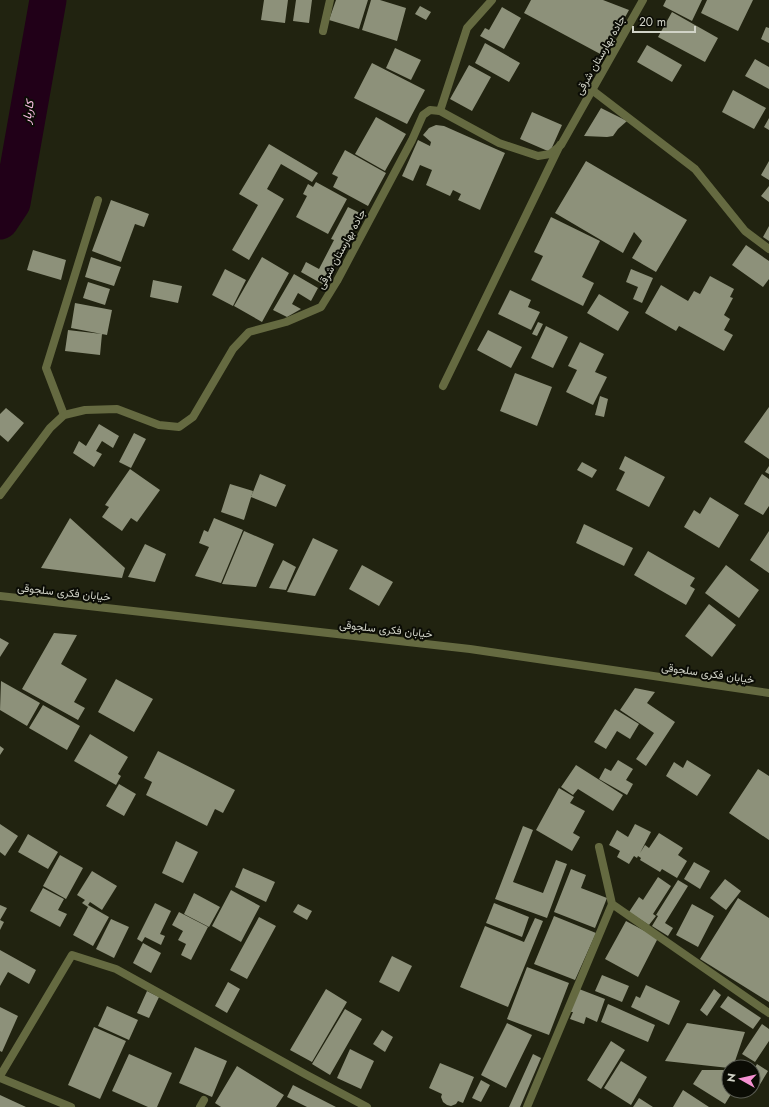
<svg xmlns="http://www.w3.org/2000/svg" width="769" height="1107" font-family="Jost,Vazirmatn,sans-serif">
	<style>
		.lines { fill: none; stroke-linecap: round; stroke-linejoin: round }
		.river { stroke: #210018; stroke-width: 37 }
		.building { fill: #8d917a }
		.minor { stroke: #656a41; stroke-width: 8 }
		.tertiary { stroke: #656a41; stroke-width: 8 }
		.labels { text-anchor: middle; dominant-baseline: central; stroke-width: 4; stroke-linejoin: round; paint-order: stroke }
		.street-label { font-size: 11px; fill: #d1d3c7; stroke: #0b0c05 }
		.water-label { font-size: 12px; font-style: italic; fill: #fbc0e4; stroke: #0b0c05 }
	</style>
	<rect width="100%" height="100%" fill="#212310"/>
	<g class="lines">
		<path class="river" d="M0 221 12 203 48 0"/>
	</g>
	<path class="building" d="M264 0H288L285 23 261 20Z
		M296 0H312L309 23 293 21Z
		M336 0H368L359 29 329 20Z
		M371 0H380L406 8 397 41 362 30Z
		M531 0H603L629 10 604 56 524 13Z
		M666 0H702L692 21 663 6Z
		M707 0H753L738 31 701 13Z
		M420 6 431 12 426 20 415 14Z
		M502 7 521 18 504 49 480 36 485 28 489 30Z
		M672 12 718 38 705 62 658 37Z
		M766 27 769 28V43L761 39Z
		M485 43 520 63 509 82 475 63Z
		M647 45 682 65 672 82 637 62Z
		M395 48 421 60 411 80 386 68Z
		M755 59 769 67V89L745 76Z
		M372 63 425 90 407 124 354 98Z
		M469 65 491 77 472 111 450 99Z
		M733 90 766 108 754 129 722 112Z
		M601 108 627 121 618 129 613 136 607 137 584 136Z
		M532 112 562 125 550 152 520 139Z
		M376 117 406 134 385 171 355 154Z
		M769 118V130L764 127Z
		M436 125 444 126 505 153 480 210 458 200 461 194 453 190 450 196 426 185 432 170 420 165 413 181 402 176 418 140 430 146 431 142 423 135 429 128Z
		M269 144 318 173 312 182 281 164 267 189 284 199 249 260 232 250 258 205 239 194Z
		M345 150 386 173 368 206 333 187 338 177 332 174Z
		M586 161 687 220 656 272 632 258 642 241 634 232 623 253 555 213Z
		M769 161V180L761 175Z
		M316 182 347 199 328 234 296 217 307 196 303 194 308 184 313 187Z
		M769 186V202L761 196Z
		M111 200 149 214 144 227 135 224 121 262 92 251Z
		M348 207 362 214 324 285 301 272 306 262 319 269 334 240 331 239Z
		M551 217 600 241 582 277 594 283 583 306 531 280 543 256 534 252Z
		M769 226V241L763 237Z
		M746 245 769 261V279L763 287 732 265Z
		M33 250 66 260 61 280 27 270Z
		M91 257 121 267 114 286 85 277Z
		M262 257 289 273 262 322 234 306Z
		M225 269 246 280 233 306 212 295Z
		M631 269 653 278 642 303 633 299 638 287 626 282Z
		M294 274 318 288 311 301 298 293 292 304 301 309 287 317 273 310Z
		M710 276 734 289 730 297 733 298 724 315 730 319 724 330 733 335 724 351 679 326 676 331 645 313 661 285 688 301 694 291 700 294Z
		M153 280 182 286 178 303 150 297Z
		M88 282 110 289 105 305 83 298Z
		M510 290 531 300 528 307 540 312 531 330 498 314Z
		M599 294 629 312 618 331 587 313Z
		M75 303 112 310 107 335 71 328Z
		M538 322 543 324 537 336 532 334Z
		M546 326 568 337 553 368 531 358Z
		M68 330 102 334 100 355 65 351Z
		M488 330 522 347 511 368 477 350Z
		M580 342 604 354 595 372 607 377 593 405 566 392 577 370 568 366Z
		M515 373 552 387 537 426 500 411Z
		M600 396 608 399 604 417 595 415Z
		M769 407V459L744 442Z
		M6 408 24 423 8 442 0 435V414Z
		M99 424 119 436 113 448 102 441 96 451 102 454 94 467 73 453 79 441 86 446Z
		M134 433 146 439 131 468 119 462Z
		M625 456 665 477 649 507 616 490 625 472 619 469Z
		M582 462 597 470 592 478 577 470Z
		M769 466V474L765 472Z
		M130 469 160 490 137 522 131 518 122 531 102 517 109 507 105 505Z
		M260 474 286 485 276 507 251 497Z
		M762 474 769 479V506L763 515 744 504Z
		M230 484 253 491 244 520 221 512Z
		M710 497 739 515 719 548 684 527 694 510 700 514Z
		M70 518 125 568 122 578 41 568Z
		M214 518 243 530 221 583 195 576 209 547 199 543 204 530 208 532Z
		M584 524 633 548 624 566 576 543Z
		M244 531 274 544 256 587 222 584Z
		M769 531V573L750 560Z
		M313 538 338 550 315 596 287 592Z
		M145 544 166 554 155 582 128 577Z
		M648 551 695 578 690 586 695 589 686 605 634 575Z
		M283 560 296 567 286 590 269 588Z
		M362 565 393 582 379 606 349 589Z
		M726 565 759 590 739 618 705 593Z
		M709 604 736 625 712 657 685 636Z
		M54 633 77 635 61 664 87 679 74 702 85 708 78 720 22 689Z
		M0 638 9 643 0 657Z
		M116 679 153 699 134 732 98 712Z
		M1 681 40 703 27 726 0 710Z
		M635 688 655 692 647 703 675 722 646 766 636 759 654 733 620 710Z
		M43 705 80 726 67 750 29 728Z
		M615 709 639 724 630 739 617 731 606 749 594 742Z
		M90 734 128 757 118 774 121 776 116 785 74 761Z
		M0 746 4 749 0 755Z
		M158 751 235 790 223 813 215 809 207 826 146 795 152 782 144 778Z
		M618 760 633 769 626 780 633 784 627 795 599 779 605 768 611 771Z
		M687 760 711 775 697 796 666 776 674 762 683 768Z
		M576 765 623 795 613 811 578 789 573 795 561 787Z
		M758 769 769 776V840L729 813Z
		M119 784 136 794 124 816 106 806Z
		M559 788 574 797 570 803 585 811 573 833 580 837 572 851 536 830Z
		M0 824 18 836 5 856 0 852Z
		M635 824 651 832 640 853 645 845 649 848 659 833 683 848 678 855 687 861 677 878 662 869 660 872 640 860 641 858 638 856 637 858 634 856 629 864 617 857 620 851 609 845 617 830 628 837Z
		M523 826 533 830 513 882 543 893 556 860 567 864 547 918 495 899Z
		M28 834 58 852 48 869 18 852Z
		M176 841 198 852 183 883 162 873Z
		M60 855 83 868 66 899 43 886Z
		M694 862 710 871 700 889 684 879Z
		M243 868 275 882 266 902 235 887Z
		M571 869 586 875 581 888 607 898 595 928 554 912Z
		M92 871 117 886 102 910 90 902 88 905 109 917 93 946 73 935 88 907 82 903 85 900 77 895Z
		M658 877 671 886 653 914 656 916 649 925 629 912 639 897 643 900Z
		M725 879 741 891 726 910 710 898Z
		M678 880 688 886 665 923 673 928 668 936 652 926 658 916 656 915Z
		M43 888 64 899 58 910 67 914 60 927 30 911Z
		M231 890 260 906 241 942 212 926Z
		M194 893 220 907 209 927 184 914Z
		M738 898 769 918V1002L700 959Z
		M155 903 171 911 160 934 165 936 161 945 145 937 142 942 137 939Z
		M494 903 529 917 522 937 486 923Z
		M298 904 312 911 307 920 293 912Z
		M692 904 714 916 698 947 676 935Z
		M0 905 7 908 0 920 4 922 0 930Z
		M179 912 208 927 191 960 181 955 186 944 178 940 183 931 172 925Z
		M554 916 596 933 575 980 534 964Z
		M259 917 276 926 247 979 230 970Z
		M535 918 543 921 508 1007 460 987 485 926 524 942Z
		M111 919 129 927 114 958 96 949Z
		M626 921 658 938 638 977 605 959Z
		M143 943 161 953 151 973 133 963Z
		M0 950 36 970 29 984 8 972 0 986Z
		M392 956 412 966 399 992 379 982Z
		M527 967 569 983 549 1035 507 1019Z
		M602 975 629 986 622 1002 595 991Z
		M228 982 240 989 227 1013 215 1006Z
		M646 985 680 1001 669 1025 631 1007 636 996 640 998Z
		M326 989 347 1002 312 1062 290 1050Z
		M579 989 605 999 597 1022 586 1017 584 1024 570 1019 573 1012H570Z
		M714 989 721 995 707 1016 700 1010Z
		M147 991 159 997 149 1018 137 1013Z
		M728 996 761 1018 753 1029 720 1007Z
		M608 1004 655 1025 648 1042 601 1022Z
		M107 1006 138 1020 129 1040 98 1026Z
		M0 1007 18 1016 2 1052 0 1051Z
		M345 1009 362 1019 330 1075 312 1064Z
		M507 1023 532 1035 506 1088 481 1075Z
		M687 1023 745 1032 733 1067 729 1068 665 1061Z
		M762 1024 769 1029V1041L755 1062 742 1054Z
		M94 1027 126 1041 100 1099 68 1085Z
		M382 1030 393 1037 385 1052 373 1044Z
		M611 1041 625 1050 601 1089 587 1080Z
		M195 1047 227 1061 212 1097 179 1083Z
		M350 1049 374 1061 361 1089 337 1078Z
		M129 1054 172 1073 157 1107H148L112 1091Z
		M533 1054 541 1058 520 1107H509Z
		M621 1061 647 1077 631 1105 604 1088Z
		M440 1063 474 1077 463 1103 458 1101 456 1104 451 1106 447 1105 443 1102 441 1097 442 1094 429 1088Z
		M757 1064 768 1071 759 1086 753 1082V1071Z
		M237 1066 284 1095 276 1107H221L215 1103Z
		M702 1070H725L729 1073V1091H733L725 1104 693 1084Z
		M481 1080 490 1085 481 1102 472 1098Z
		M293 1085 336 1107H307L287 1097Z
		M683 1090 709 1107H673Z
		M0 1095 26 1107H0Z
		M639 1098 653 1107H633Z"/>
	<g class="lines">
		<path class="minor" d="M323 31 330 0
			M592 90 695 169 745 231 769 249
			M440 111 467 28 492 0
			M443 386 560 145
			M64 415 46 368 98 200
			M612 904 769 1013
			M0 1076 72 955 116 969 305 1074 367 1107
			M0 1078 71 1107
			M200 1107 204 1100
			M527 1107 612 904 599 847"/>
		<path class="tertiary" d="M0 495 50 428 64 415 85 410 117 409 159 425 179 427 193 417 233 349 249 332 286 322 321 307 337 281 412 140 423 115 430 110 440 111 499 143 538 156 550 154 561 145 643 0
			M0 596 470 649 769 693"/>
	</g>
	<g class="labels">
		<g class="street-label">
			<text transform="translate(600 55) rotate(-60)">جاده بهارستان شرقی</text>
			<text transform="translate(341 249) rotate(-61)">جاده بهارستان شرقی</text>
			<text transform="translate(64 592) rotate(6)">خیابان فکری سلجوقی</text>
			<text transform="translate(386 629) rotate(6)">خیابان فکری سلجوقی</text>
			<text transform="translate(708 673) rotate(8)">خیابان فکری سلجوقی</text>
		</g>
		<g class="water-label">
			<text transform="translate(28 112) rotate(-80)">کاربار</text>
		</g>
	</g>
	<g transform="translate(741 1079) rotate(278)"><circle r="19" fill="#0b0c05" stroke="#5a5c53"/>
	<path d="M0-3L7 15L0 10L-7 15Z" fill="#f591d2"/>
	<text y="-6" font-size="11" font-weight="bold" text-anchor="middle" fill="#d1d3c7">N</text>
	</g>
	<path d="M633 26v6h62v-6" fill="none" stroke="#d1d3c7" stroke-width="2"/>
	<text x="639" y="26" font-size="12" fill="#d1d3c7" stroke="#0b0c05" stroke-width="3" paint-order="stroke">20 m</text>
</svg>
